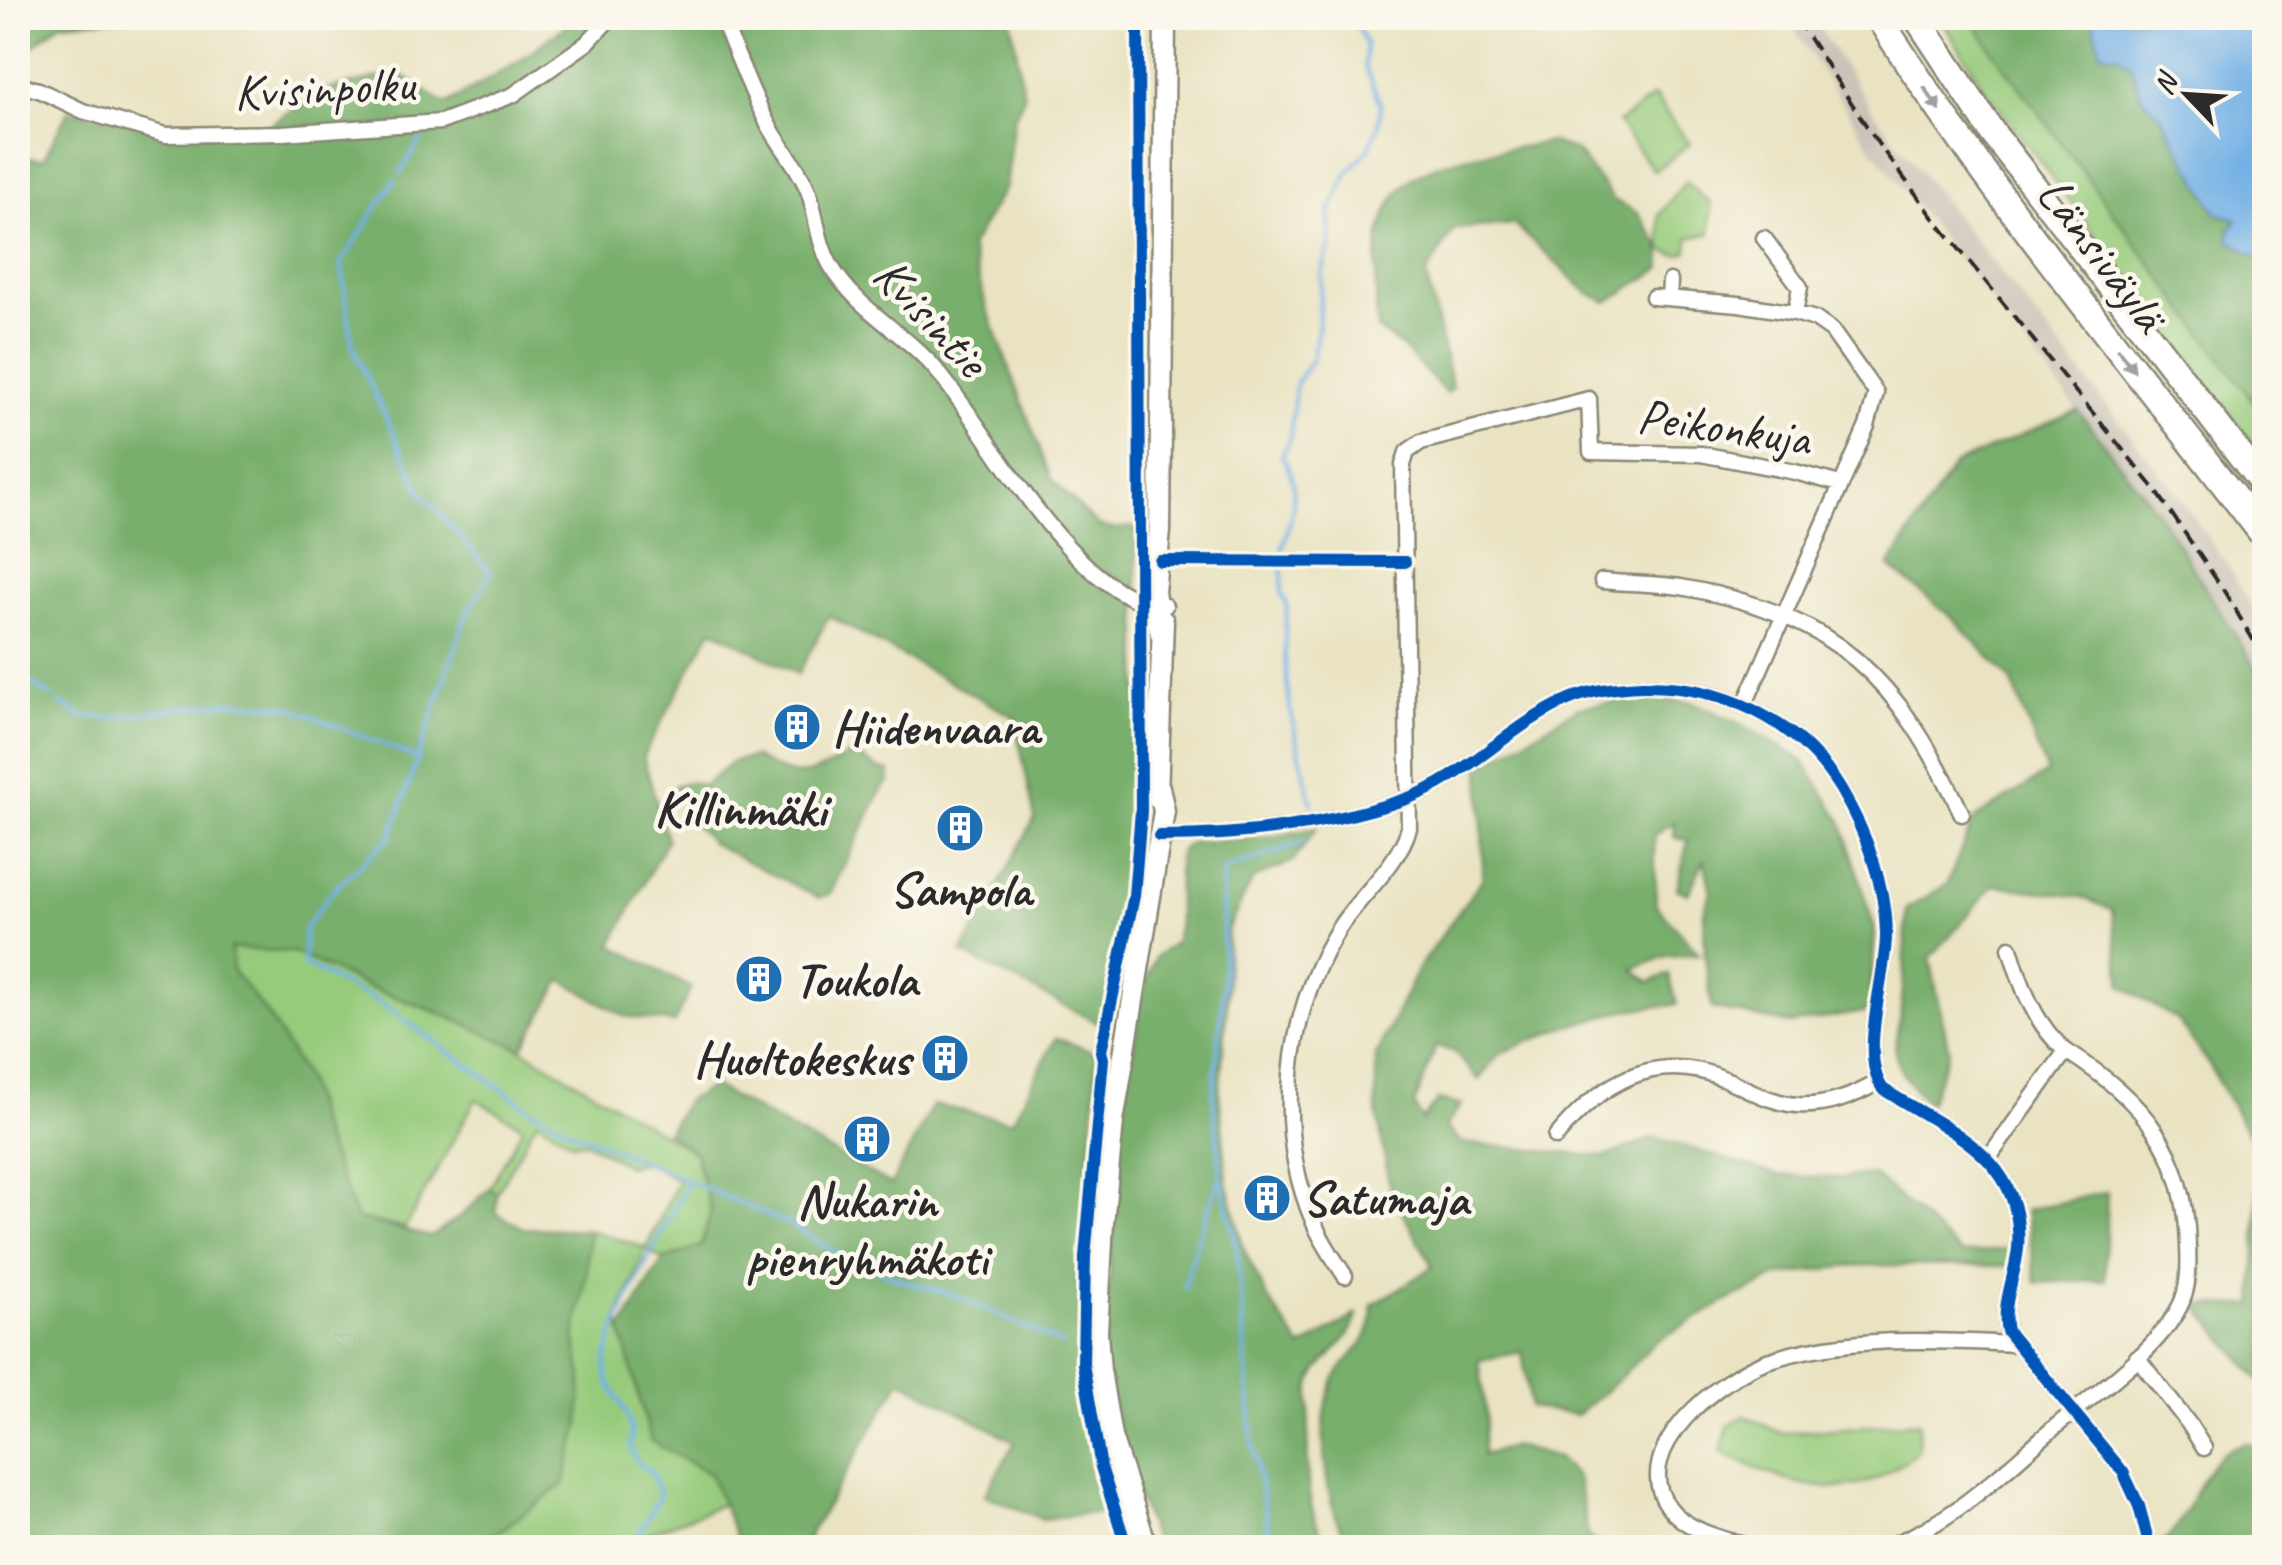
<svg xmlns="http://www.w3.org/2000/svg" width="2282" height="1565" font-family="Caveat,sans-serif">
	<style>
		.industrial { fill: #cbc3b8 }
		.green { fill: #96cb7c; stroke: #607b54; stroke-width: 2.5 }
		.forest { fill: #78af6c; stroke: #526d4c; stroke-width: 2.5 }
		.water { fill: #73b1e6; stroke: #4f6e88; stroke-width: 2.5 }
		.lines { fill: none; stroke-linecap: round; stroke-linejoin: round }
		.stream { stroke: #73b1e6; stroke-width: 4 }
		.minor-casing { stroke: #8a8776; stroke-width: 19 }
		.secondary-casing { stroke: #8a8776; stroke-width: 25 }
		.motorway-casing { stroke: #8a8776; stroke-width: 30 }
		.minor { stroke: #fff; stroke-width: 14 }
		.secondary { stroke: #fff; stroke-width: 20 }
		.motorway { stroke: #fff; stroke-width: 25 }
		.rail { stroke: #2b2b2b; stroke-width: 4; stroke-dasharray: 15 8; stroke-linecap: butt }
		.cycleway-casing { stroke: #fbf7ec; stroke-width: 19 }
		.cycleway { stroke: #0057b8; stroke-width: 12 }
		.oneway { fill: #a0a0a0 }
		.labels { text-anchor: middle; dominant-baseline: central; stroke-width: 9; stroke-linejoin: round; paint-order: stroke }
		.street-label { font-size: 50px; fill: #2b2b2b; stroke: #fbf7ec }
		.poi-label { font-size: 50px; font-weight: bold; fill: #2b2b2b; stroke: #fbf7ec; text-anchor: start }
		.neighbourhood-label { font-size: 52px; font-weight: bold; fill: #2b2b2b; stroke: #fbf7ec }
	</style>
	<rect width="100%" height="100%" fill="#fbf7ec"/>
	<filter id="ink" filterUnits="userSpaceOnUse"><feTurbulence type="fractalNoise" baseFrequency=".01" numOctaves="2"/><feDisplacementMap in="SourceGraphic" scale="20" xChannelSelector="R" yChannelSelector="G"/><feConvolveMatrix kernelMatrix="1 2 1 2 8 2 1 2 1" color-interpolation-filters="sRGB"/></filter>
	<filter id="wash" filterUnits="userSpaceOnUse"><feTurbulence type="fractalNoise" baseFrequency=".0048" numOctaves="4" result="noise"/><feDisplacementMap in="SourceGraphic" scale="40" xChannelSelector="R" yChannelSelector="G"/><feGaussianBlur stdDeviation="2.25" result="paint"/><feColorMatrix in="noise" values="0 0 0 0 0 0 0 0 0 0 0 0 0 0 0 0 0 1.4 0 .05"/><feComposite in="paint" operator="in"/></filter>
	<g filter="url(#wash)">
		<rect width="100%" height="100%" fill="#e9e3c2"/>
		<path class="industrial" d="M1787 18H1813L1877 117 2178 495 2227 565 2264 627V681L2158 513 1872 149Z"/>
		<path class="green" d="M1940 18H2264V460L1984 87Z
			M1654 96 1690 144 1654 171 1618 123Z
			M1685 182 1711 203 1710 234 1689 238 1688 251C1677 258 1673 253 1662 251L1659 215Z
			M231 948 293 952 373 989 440 1013 522 1049 695 1153 711 1211 701 1246 663 1260 646 1249 618 1318 635 1374 651 1441 710 1474 723 1504 614 1547H451L497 1533 582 1377 575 1336 586 1276 589 1230 646 1248 678 1180 645 1162 628 1166 586 1142 573 1143 537 1120 497 1193 489 1189 523 1127 476 1099 405 1228 357 1219 321 1131 306 1079 270 1018 233 971Z
			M1745 1416 1781 1433 1919 1422 1918 1452C1903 1461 1887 1476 1871 1481 1819 1500 1767 1474 1721 1452L1728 1426Z"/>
		<path class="forest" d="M18 18H131L61 23 18 59Z
			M565 18H715L721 29 758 18H1011L1024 96 1014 118 1005 187 970 247 987 309 1051 479 1098 526 1114 529 1136 527C1139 694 1147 862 1102 1025L962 953 1035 818 1014 717 829 616 798 674 712 629 643 756 667 839 612 945 691 988 674 1023 624 1016 562 980 522 1049 440 1013 373 989 293 952 231 948 233 971 270 1018 306 1079 321 1131 357 1219 431 1237 461 1216 489 1189 497 1193 496 1213 523 1228 589 1230 586 1276 575 1336 582 1377 580 1423 564 1484 497 1533 451 1548 18 1547V157L43 159 69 110 165 130 266 128 317 92 399 73 446 105 522 59 568 24Z
			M1971 18H2264V416L1990 47Z
			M1550 142 1576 151 1614 200 1638 213 1660 246 1662 268 1607 302 1587 292 1514 224 1454 229 1426 274 1452 387 1446 393 1401 346 1377 329C1376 283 1369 215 1409 181 1441 155 1510 150 1550 142Z
			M2077 410 2158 513 2264 681V1386L2196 1305H2254L2259 1154 2208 1063 2177 1020 2122 986 2112 910 2082 897 1994 885 1930 958 1949 1051 1929 1104C1878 1055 1899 1050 1903 989 1905 962 1905 935 1907 909L1947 884 1974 819 2047 773 2011 680 1954 619 1889 566 1954 465Z
			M1645 698 1695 703 1743 725 1802 760 1842 821 1875 930 1870 1011 1790 1024 1712 1008 1705 956 1704 911 1711 892 1704 860 1688 894 1677 889 1688 840 1674 837 1675 822 1654 836 1656 905 1699 954 1666 956 1633 969 1650 982 1669 974 1677 1004 1625 1010 1559 1029 1499 1054 1479 1080 1453 1051 1436 1046 1414 1105 1422 1120 1438 1100 1461 1105 1445 1127 1462 1143 1605 1157 1654 1137 1777 1175 1841 1178 1873 1174 1962 1254 2011 1249 2010 1266 1856 1265 1779 1276 1725 1302 1655 1342 1618 1380 1577 1415 1530 1407 1522 1352 1479 1360 1486 1417 1482 1455 1515 1446 1558 1458 1578 1478 1588 1536 1602 1547H1350C1325 1509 1314 1422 1334 1380 1343 1362 1364 1348 1370 1328 1373 1322 1372 1312 1373 1305L1433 1267 1390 1190 1376 1106V1055L1419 967 1483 878 1481 767 1579 707Z
			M852 753 879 769 890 771 889 782 882 789 830 894 819 898 713 844 693 823 674 786 687 782 705 785 734 761 754 757C800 784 807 778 852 753Z
			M1317 828 1293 861 1253 879 1227 930V1006L1219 1094 1227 1181 1243 1247 1266 1296 1302 1348 1357 1314C1351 1342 1326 1354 1313 1378 1308 1389 1310 1405 1309 1417 1307 1463 1302 1508 1329 1547H1156L1126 1462 1103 1365 1119 1135 1141 994 1156 956 1174 943 1178 929V857L1183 848 1192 843 1263 838Z
			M1056 1038 1097 1053C1094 1158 1073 1263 1081 1368 1085 1416 1096 1465 1110 1511L1042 1519 985 1495 1015 1442 901 1380 807 1538 823 1547H740L710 1474 651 1441 621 1330 663 1260 701 1246 711 1211 695 1153 667 1133 686 1101 713 1086 891 1185 933 1105 1012 1121Z
			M2107 1192 2105 1280 2036 1283 2026 1210Z
			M2249 1443 2260 1457 2264 1453V1547L2156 1548C2197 1520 2197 1448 2249 1443Z"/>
		<path class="water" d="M2092 18H2264V261L2229 241 2230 229 2237 219 2217 214 2161 116 2141 96 2131 65 2118 55 2101 53Z"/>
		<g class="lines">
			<path class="stream" d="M400 173 421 140
				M395 180 341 263 353 348 421 492 491 573 466 616 391 836 333 890 305 928 303 964 382 1004 527 1107 575 1132 793 1226 835 1252 906 1282 957 1296 1063 1345
				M1282 550C1292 518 1302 486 1282 456L1290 437 1296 383 1312 360 1317 335 1322 274 1330 245V213L1348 172 1369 149 1378 126 1381 105 1365 67 1366 44 1355 23 1357 18
				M1282 568V594L1287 605C1279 677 1294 733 1312 803
				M18 681 23 678 51 696
				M61 703 81 716 109 718 231 702 290 707 416 758
				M1184 1288 1201 1228 1221 1175
				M1253 1447 1237 1248 1221 1175 1213 1095 1224 984 1222 884 1224 870 1304 842
				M1254 1449 1271 1548
				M639 1533 660 1496 651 1471 637 1462 630 1446C639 1414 605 1393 606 1367 608 1323 667 1225 688 1181"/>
		</g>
	</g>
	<g filter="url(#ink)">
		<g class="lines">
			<g class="minor-casing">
				<path id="minor" d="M721 18C737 52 749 88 767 122 780 147 799 166 809 193 817 218 818 243 831 266 858 311 905 332 938 372 989 432 1077 604 1165 606
					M18 85 39 90 83 111 165 135 282 133 441 122 513 95 587 43 610 18
					M1653 297 1739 304 1795 313
					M1669 298 1670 281
					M1602 581C1630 584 1659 583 1686 588 1838 616 1898 678 1962 814
					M1745 704 1867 426 1876 393 1832 331 1815 319 1795 313 1800 287 1764 238
					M1159 836C1244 836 1326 826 1406 799 1466 778 1510 725 1568 700 1590 690 1617 687 1642 686 1722 685 1798 719 1841 790 1866 832 1885 883 1886 933 1887 975 1858 1055 1883 1089 1947 1131 2025 1156 2018 1248 2016 1274 2001 1305 2007 1331L2123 1472 2139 1506 2150 1548
					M2010 948C2021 986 2035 1025 2066 1051
					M1556 1137C1599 1084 1654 1049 1725 1079 1749 1089 1770 1103 1797 1105 1826 1107 1853 1097 1878 1082
					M1345 1276C1334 1259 1322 1242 1314 1223 1273 1129 1286 1013 1339 928 1360 895 1398 866 1409 828L1403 465 1407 452 1421 442 1589 399 1591 452 1701 454 1795 472 1840 484
					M2137 1357 2189 1424 2204 1448
					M1756 1548C1727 1540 1686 1532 1668 1506 1627 1450 1721 1377 1767 1361 1847 1335 1935 1340 2017 1344
					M1882 1548C1948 1527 1998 1476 2049 1432 2091 1396 2155 1354 2180 1306 2189 1288 2189 1266 2188 1246 2186 1152 2144 1100 2066 1051L1988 1159"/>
			</g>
			<g class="secondary-casing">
				<path id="secondary" d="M1161 634 1154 592 1160 531 1165 18
					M1157 797 1163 621
					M1147 1548 1111 1437 1100 1371 1097 1332 1103 1223 1113 1122 1164 811 1159 787"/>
			</g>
			<g class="motorway-casing">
				<path id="motorway" d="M1879 18C1994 200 2133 365 2264 536
					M1917 18 1992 132 2264 486"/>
			</g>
			<use href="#minor" class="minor"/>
			<use href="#secondary" class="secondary"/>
			<use href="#motorway" class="motorway"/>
			<path class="rail" d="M1796 18 1879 145 1937 222 2155 489 2224 591 2264 658"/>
			<g class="cycleway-casing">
				<path id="cycleway" d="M1160 561 1405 562
					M1159 836C1244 836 1326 826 1406 799 1466 778 1510 725 1568 700 1590 690 1617 687 1642 686 1722 685 1798 719 1841 790 1866 832 1885 883 1886 933 1887 975 1858 1055 1883 1089 1947 1131 2025 1156 2018 1248 2016 1274 2001 1305 2007 1331L2123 1472 2139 1506 2150 1548
					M1127 1548 1101 1467 1083 1364 1085 1257 1103 1059 1101 1051 1134 896 1141 811 1138 18"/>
			</g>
			<use href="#cycleway" class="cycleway"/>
		</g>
		<defs><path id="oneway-solid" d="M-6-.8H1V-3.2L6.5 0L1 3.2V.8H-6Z" transform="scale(2.5)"/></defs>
		<g class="oneway">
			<use href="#oneway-solid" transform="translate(1932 99) rotate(56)"/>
			<use href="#oneway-solid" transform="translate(2126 360) rotate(53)"/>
		</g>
	</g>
	<defs>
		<g id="building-disc" transform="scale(2.5)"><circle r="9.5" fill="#1f6fb2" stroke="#fbf7ec"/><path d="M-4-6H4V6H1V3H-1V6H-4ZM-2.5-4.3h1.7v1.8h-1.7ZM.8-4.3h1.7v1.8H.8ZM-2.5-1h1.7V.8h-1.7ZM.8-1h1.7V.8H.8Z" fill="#fff"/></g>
	</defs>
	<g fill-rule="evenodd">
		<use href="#building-disc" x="797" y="727"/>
		<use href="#building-disc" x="960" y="828"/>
		<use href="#building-disc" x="759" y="979"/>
		<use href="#building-disc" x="945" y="1058"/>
		<use href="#building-disc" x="867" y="1139"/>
		<use href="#building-disc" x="1267" y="1198"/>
	</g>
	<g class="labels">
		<g class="street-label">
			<text transform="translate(324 88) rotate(-3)">Kvisinpolku</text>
			<text transform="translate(2102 254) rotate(53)">Länsiväylä</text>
			<text transform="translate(931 317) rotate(47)">Kvisintie</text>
			<text transform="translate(1724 427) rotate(8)">Peikonkuja</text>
		</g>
		<g class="poi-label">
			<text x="832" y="727">Hiidenvaara</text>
			<text x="960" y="889" text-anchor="middle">Sampola</text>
			<text x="794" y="979">Toukola</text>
			<text x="910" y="1058" text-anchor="end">Huoltokeskus</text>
			<text x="1302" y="1198">Satumaja</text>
			<text x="867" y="1200" text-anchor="middle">Nukarin<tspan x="867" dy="58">pienryhmäkoti</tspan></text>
		</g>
		<g class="neighbourhood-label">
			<text x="740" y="809">Killinmäki</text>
		</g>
	</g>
	<rect width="2282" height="1565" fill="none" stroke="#fbf7ec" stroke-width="60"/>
	<g transform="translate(2187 95) rotate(295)" stroke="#fbf7ec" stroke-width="8" paint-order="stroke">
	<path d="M0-8L18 38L0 25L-18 38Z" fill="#2b2b2b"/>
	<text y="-15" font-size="28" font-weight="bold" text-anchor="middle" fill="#2b2b2b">N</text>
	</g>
</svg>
